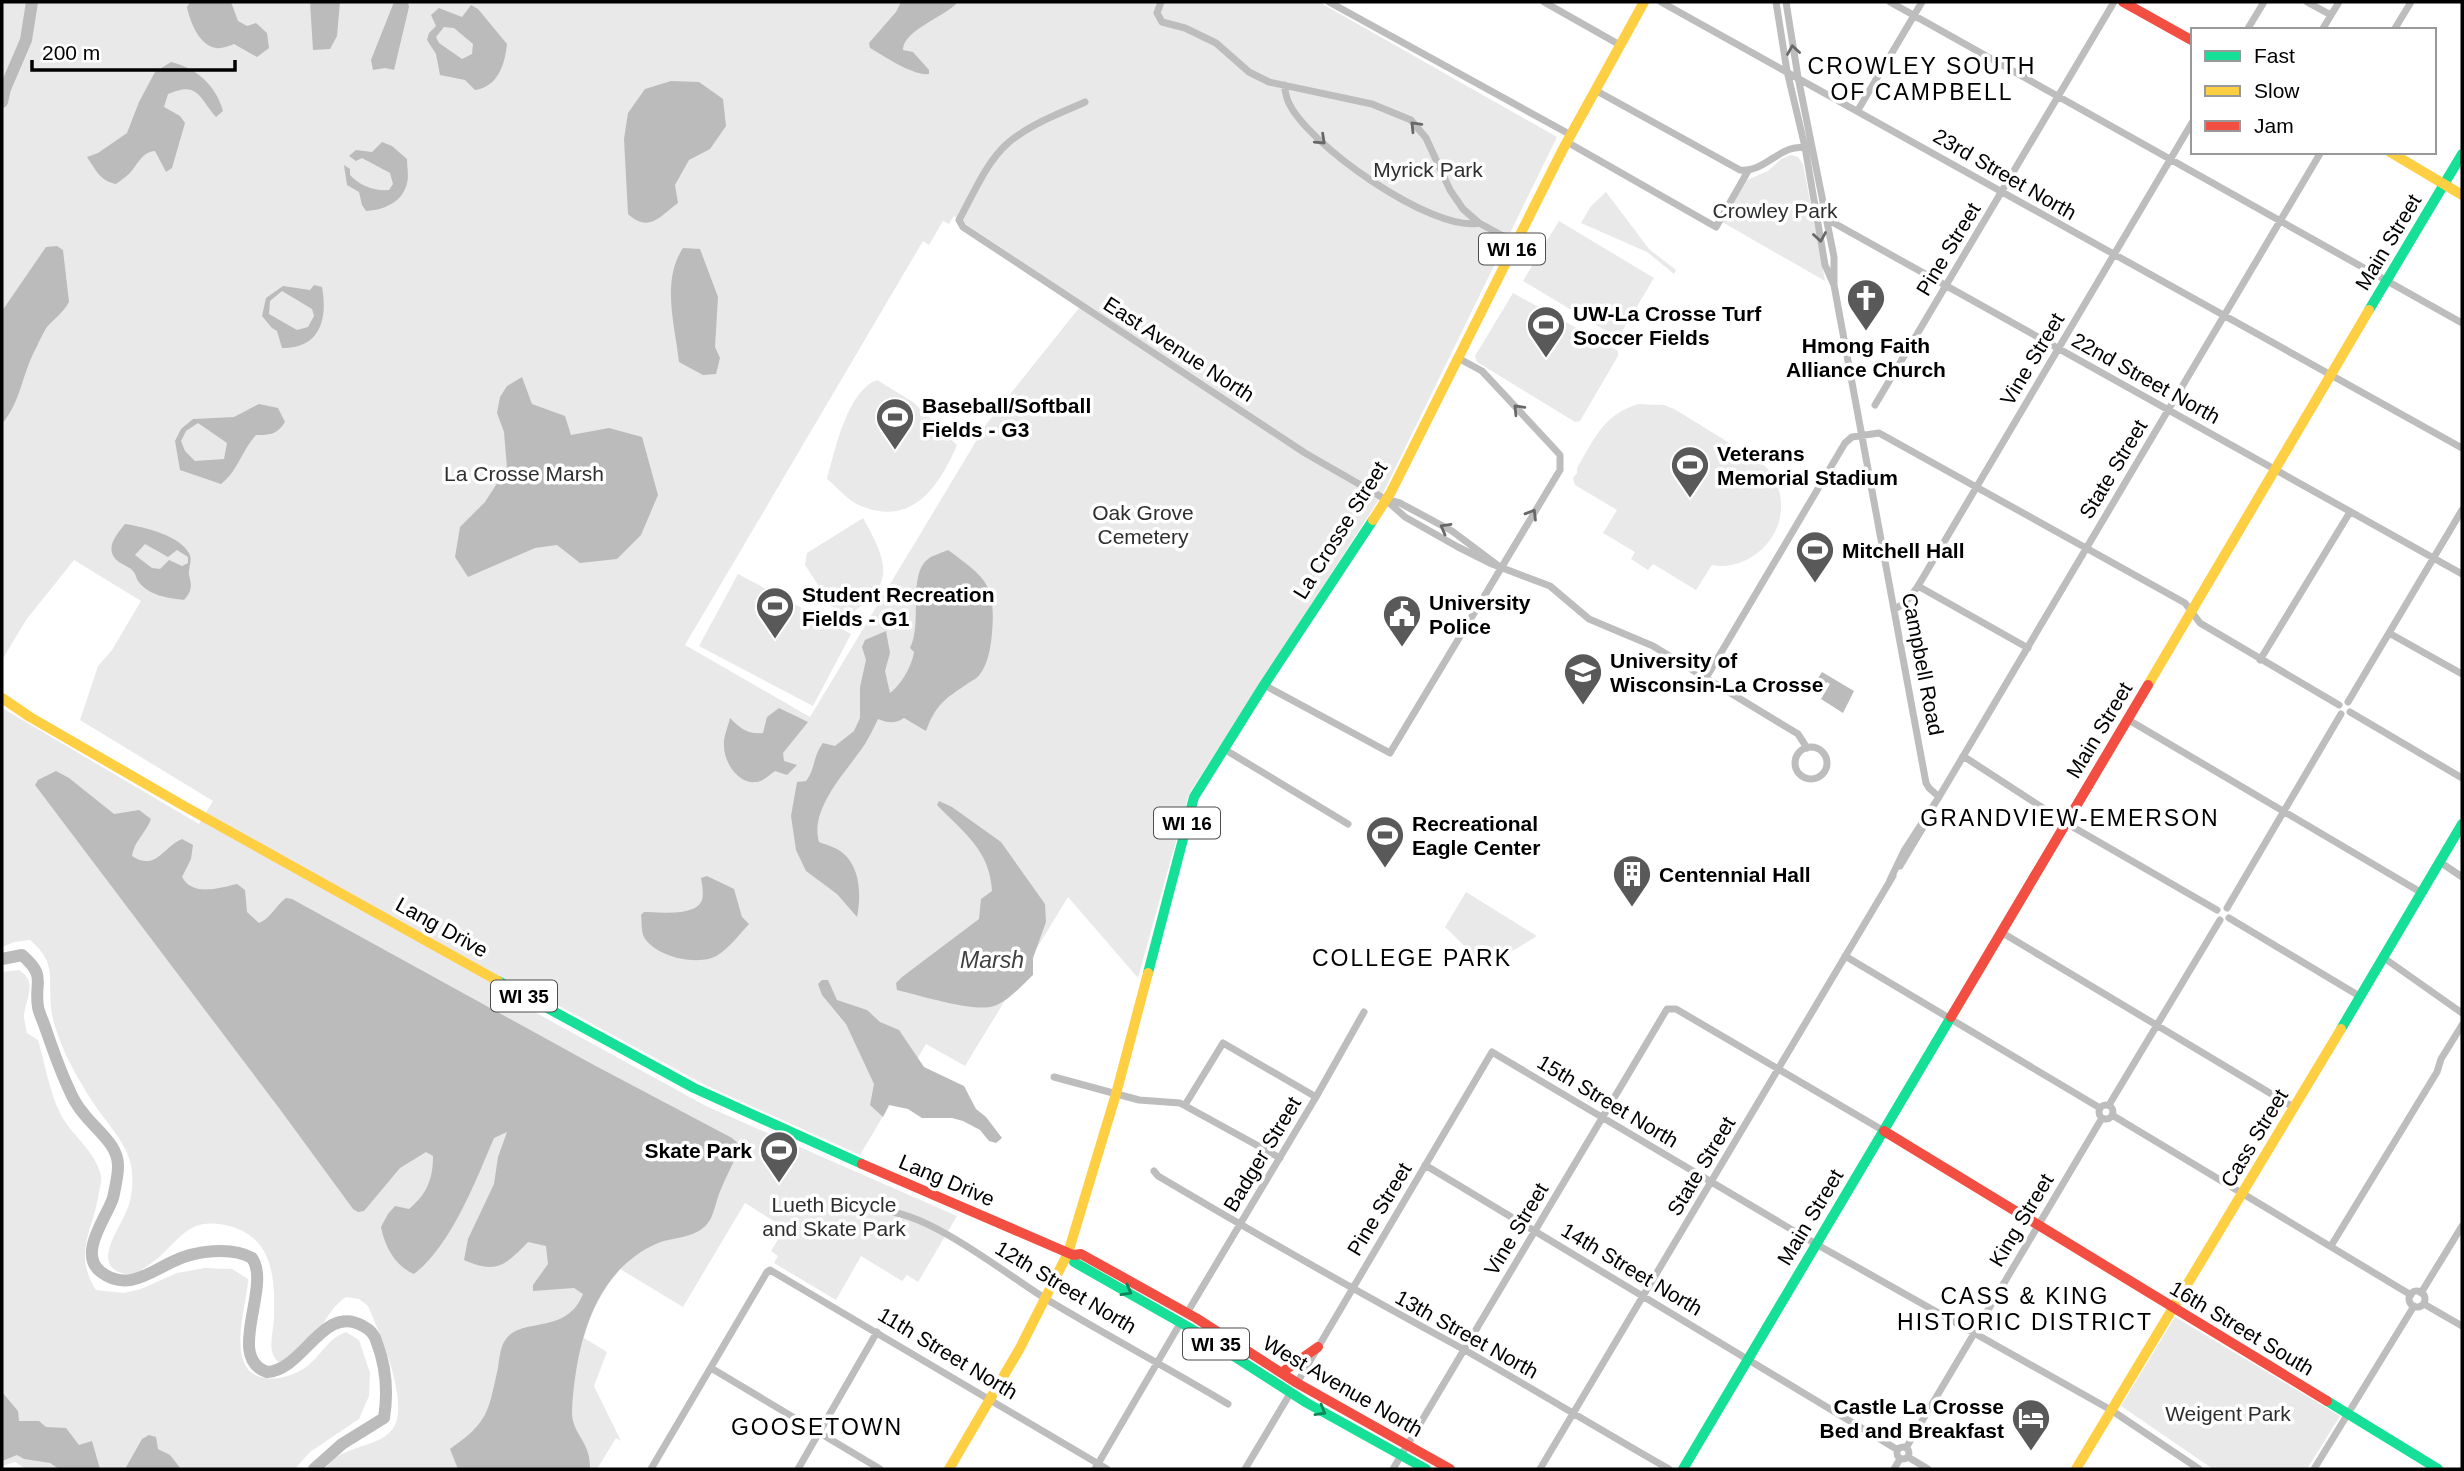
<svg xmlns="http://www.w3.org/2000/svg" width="2464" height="1471" font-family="Helvetica,sans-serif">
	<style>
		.green { fill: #e9e9e9; fill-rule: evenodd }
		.water { fill: #bbb; fill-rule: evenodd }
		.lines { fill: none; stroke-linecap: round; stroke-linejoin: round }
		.river { stroke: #bbb; stroke-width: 12 }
		.street { stroke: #bdbdbd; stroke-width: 7 }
		.fast { stroke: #16e098; stroke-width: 10 }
		.slow { stroke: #ffcf43; stroke-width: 10 }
		.jam { stroke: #f24e42; stroke-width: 10 }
		.oneway { stroke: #686868 }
		.oneway2 { stroke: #0d865b }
		.labels { text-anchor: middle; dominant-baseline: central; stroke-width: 7; stroke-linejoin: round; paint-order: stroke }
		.shield { fill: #fff; stroke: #4c4c4c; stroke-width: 2 }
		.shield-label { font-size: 19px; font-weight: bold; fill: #000 }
		.park-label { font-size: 21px; fill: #2e2e2e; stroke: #fff }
		.street-label { font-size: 21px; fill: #000; stroke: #fff }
		.poi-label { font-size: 21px; font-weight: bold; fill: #000; stroke: #fff; text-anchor: start }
		.neighbourhood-label { font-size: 23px; letter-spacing: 2px; fill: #000; stroke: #fff }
		.water-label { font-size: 23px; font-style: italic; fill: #3f3f3f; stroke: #fff }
	</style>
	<rect width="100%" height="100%" fill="#fff"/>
	<path class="green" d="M2 2H1319L1557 137 1383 493 1189 794 1138 978 1068 897 965 1066 926 1044 860 1155 705 1085 537 994 529 1009 706 1106 957 1216 918 1282 907 1275 902 1281 861 1256 836 1300 774 1263 778 1256 771 1251 785 1228 745 1203 683 1307 620 1269C603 1290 591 1311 584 1338L607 1352 594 1386 621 1441 616 1438 597 1469H324C329 1465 334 1458 340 1455 355 1446 377 1445 390 1432 414 1409 379 1332 368 1306L359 1299 346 1297C329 1309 327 1321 314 1336 305 1346 294 1354 284 1362H278C266 1350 274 1332 274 1316 275 1283 274 1243 238 1229 227 1224 208 1221 196 1226 182 1231 170 1248 159 1257 151 1264 142 1270 132 1275 87 1271 118 1232 127 1210 132 1198 133 1186 132 1173 131 1147 108 1125 94 1104 83 1087 71 1067 63 1048 58 1036 52 1020 51 1007 48 977 57 963 30 940L14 942 2 947V708L199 824 213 801 80 720 98 666 112 650 141 601 74 560 26 620 2 660ZM954 216 1083 303 987 423 810 717 685 645 923 241 929 245 943 221 949 224Z
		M1791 155 1798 157 1803 164 1825 281 1722 222 1747 180 1768 171 1781 159Z
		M1606 192 1649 249 1676 270 1674 274 1647 252 1581 223 1591 206Z
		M1559 221 1654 278 1618 338 1523 281 1538 256 1531 248 1541 250Z
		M1513 293 1618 351V356L1580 421 1575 422 1477 362 1475 356Z
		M877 380 913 402 957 445C939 487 912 527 861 506 849 502 837 487 827 479 835 451 847 391 877 380Z
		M1638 404 1664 405 1674 409C1694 421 1714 433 1734 446 1743 451 1754 456 1762 463 1788 487 1787 526 1762 549 1750 561 1729 569 1712 565L1696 590 1653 564 1648 570 1631 559 1635 552 1603 533 1617 510 1575 485 1573 478 1577 473V468C1595 438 1603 415 1638 404Z
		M863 518C892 569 894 587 841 620L805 565 807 553Z
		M738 574 851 634 813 706 699 646Z
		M1466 892 1537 936 1486 967 1445 927Z
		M19 970C39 982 25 999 24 1016 24 1021 26 1028 27 1033L38 1040C45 1063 49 1091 60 1113 70 1134 96 1151 101 1176 102 1180 100 1187 99 1192 94 1230 72 1252 96 1290L124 1293 141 1289 177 1273 205 1268 232 1269 248 1279C248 1304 222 1373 266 1378 281 1380 294 1375 306 1367 322 1355 327 1339 346 1332L359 1340 370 1373 369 1396 359 1419 310 1452 295 1469H26L15 1462 2 1466V972Z
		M2175 1317 2340 1416 2307 1469H2213L2121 1406Z"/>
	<path class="water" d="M190 2H231L238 21 247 26 256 23 267 33 269 48 257 57 234 44C229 46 221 49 216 48 199 45 190 22 187 7Z
		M310 2H340L337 36 330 49 313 50Z
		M394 2H408L409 7 394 70 385 68 373 70 371 60Z
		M901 2H958C945 17 903 30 903 50L913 52 929 70V74C913 76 884 56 870 48L869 43 896 12Z
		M471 5 478 9 507 44C505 64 498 87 475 90L465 80 440 75 436 54 427 40 429 33 436 26 431 15 439 8 462 17ZM444 27 454 28 473 44 472 54 462 59 439 43 436 37Z
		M171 62C196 68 216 85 223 111L216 117C198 96 198 81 168 94L164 107 180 116 185 123 172 168 166 172 155 151C142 152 138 164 130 173 126 177 121 180 116 184 100 181 96 170 87 157L98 153 127 133 139 102 155 72Z
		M671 81 699 82 723 99 726 126 710 149 689 160 675 185 678 203C659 217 649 233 628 214L624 139 628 113 645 89Z
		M382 142 392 146 407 159C407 166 409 176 407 183 403 202 384 210 366 211L362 205 359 192 347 185 344 165 350 169V175C360 186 374 191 389 190L393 184 390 173 362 158 356 161 349 156 356 150 372 152Z
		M57 246 63 250 69 302C62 314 55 318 47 327 42 334 38 345 34 352 22 376 20 403 2 424V311L46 247Z
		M683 248 700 249 718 297 715 347 720 358 716 374 703 375 679 362C675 325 661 281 683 248Z
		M314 285 322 287C328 319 320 349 282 348L277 331 272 328 262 316 266 298 283 286 310 290ZM282 291 312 309 314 316 308 327 297 330 269 314 270 301Z
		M522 377 532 404 565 416 571 435 609 428 642 437 658 495 641 535 617 559 580 563 557 545 535 548 468 577 455 557 460 527 485 502 507 468 504 432 497 413 500 397 507 386Z
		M259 404 278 408 285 422C277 435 269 435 256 435 242 450 238 471 221 484L180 470 175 441 181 429 193 419 234 417ZM198 423 227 443 224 459 195 461 185 451 181 441 186 431Z
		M125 524C144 527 179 535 189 553 193 560 188 568 189 575 192 586 192 591 184 600 168 598 149 596 138 581 136 578 136 574 133 571 130 567 123 565 119 562 103 550 116 535 125 524ZM145 544 168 557 177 550 188 557V563L182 566 169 560 160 569 152 568 135 555Z
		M948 550C986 578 996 584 992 633 991 646 988 664 980 674 978 678 971 681 967 684 945 699 936 704 926 731L904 718C895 724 888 723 878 719 874 727 870 736 865 744 848 770 809 808 819 842 827 845 838 848 844 854 861 869 861 898 857 917L837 894 806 871 796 850 791 816 797 782 806 781C815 770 813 756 823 743L835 746 854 731 860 718V687L866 660 862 647 865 640 886 631 890 653 885 671 890 693C901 685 912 666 914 652L910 648C923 623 907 575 928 559 933 555 942 553 948 550Z
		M1822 672 1854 691 1843 713 1821 699 1830 684 1827 682 1823 688 1815 683Z
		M779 708 808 722 783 753 784 761 797 765 787 775 775 771C769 775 763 782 755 782 738 784 724 762 724 746 723 737 728 727 730 718 740 728 748 735 763 733L767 717Z
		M56 771 69 778 114 814 139 810 151 819C146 833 134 841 132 856 156 872 164 846 182 839L193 845 191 859 182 877C193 897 219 888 237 884L245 890 247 912 259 923C270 919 276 905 286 898L292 899 592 1064 732 1138 741 1146C734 1162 725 1178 719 1194 716 1202 714 1213 710 1220 698 1239 676 1236 658 1243 593 1271 576 1345 572 1410 571 1435 591 1440 590 1469H458L450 1449C489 1422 488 1412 498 1368 499 1361 500 1349 504 1342 519 1315 566 1337 583 1294L574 1288 533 1291V1285L548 1264 546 1246 528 1242C505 1266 496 1274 464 1260L468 1239 494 1184 498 1157 507 1132 494 1138C476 1180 451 1246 414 1274 395 1266 385 1247 381 1227L388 1214 395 1206 409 1209C427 1194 433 1179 433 1156L426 1152 400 1168 364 1211 358 1212 353 1209 279 1108 35 785 38 780Z
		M939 801 952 807 1001 842 1045 904 1046 922 1033 958V975C1022 985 1009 1001 994 1006 975 1013 919 995 897 990L896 983 902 977 979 919 981 899 992 891C990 850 963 832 937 805Z
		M707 876 734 889 742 917 749 924C740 934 729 948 718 955 699 967 655 957 644 937 641 931 642 922 641 915L644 912C658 912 696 917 702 900 704 894 702 884 701 878Z
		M822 980H828L837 1000 867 1010 880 1022 899 1030 924 1067 964 1086 976 1109 986 1117 1002 1138 996 1143 989 1141 980 1130 963 1121 952 1118H922L908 1109 889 1105 883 1117 870 1105 874 1084 846 1024 822 995 818 984Z
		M2 1392 18 1411 19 1421H39L46 1427 66 1428 79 1445 92 1441 100 1469H59L50 1463 24 1459 17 1455 2 1461Z
		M149 1435 156 1437 158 1449 170 1455 181 1469H125L142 1439Z"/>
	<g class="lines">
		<path class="river" d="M2 102 5 89 26 40 32 2
			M2 959 22 955C47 977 34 980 38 1007 39 1013 43 1021 45 1027 52 1047 59 1068 68 1087 72 1097 77 1106 84 1114 96 1130 119 1145 118 1167 118 1176 115 1189 113 1198 107 1217 77 1254 101 1272 127 1292 150 1272 174 1261 195 1251 231 1246 252 1258 272 1286 225 1358 267 1372 304 1370 323 1303 363 1326 371 1330 375 1335 377 1343 386 1367 388 1393 384 1418L342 1444 314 1469"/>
		<path class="street" d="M1161 2 1157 13 1162 22 1185 28 1216 43 1249 72 1269 82 1372 104 1411 120 1426 138 1450 190 1463 209 1479 223 1516 243
			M1329 2 1571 135
			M1544 2 1620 45
			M1661 2 2462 448
			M1776 2 1787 71 1805 147 1825 265 1834 285
			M1786 2 1798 77 1834 257V285L1926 783 1929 788 1939 797
			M1890 2 2462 323
			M2307 2 2331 15
			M2247 30 2264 2
			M2322 30 2339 2
			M2394 30 2411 2
			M1284 85C1285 90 1286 96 1288 101 1305 143 1433 233 1479 223
			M1595 90 1740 170C1767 173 1782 140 1809 149
			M1085 102C1059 114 1030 124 1008 143 986 162 973 195 959 220L963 227 1305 453 1385 499 1400 503 1452 531 1500 567
			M1858 110 1922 2
			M1567 142 1716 227 1748 171
			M1816 213 2462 574
			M1875 405 2114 2
			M1386 500 1405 517 1458 547 1492 564 1550 586 1589 619 1653 646 1798 734 1807 748
			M1918 586 2028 648
			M1895 609 1906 602 1918 586 2193 121
			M2389 633 2462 674
			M2260 660 2350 512
			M1706 678 1845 443 1852 437 1879 433 2185 603 2200 623 2339 705
			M1264 685 1390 753 1560 470V455L1550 444 1482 371 1458 358
			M2348 702 2462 510
			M2350 712 2462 778
			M2127 719 2422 893
			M1795 763a16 16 0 1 1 32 0a16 16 0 1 1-32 0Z
			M1224 749 1348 824
			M1963 756 2066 823 2217 910
			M2440 862 2462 877
			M1900 866 1928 819
			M1890 880 1904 851 1939 797 2321 152
			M2227 908 2341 714
			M2229 918 2361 997
			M2001 932 2295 1108
			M1845 956 2100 1108
			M2384 958 2462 1013
			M1054 1077 1139 1100 1180 1103 1280 1158
			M2099 1112a7 7 0 1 1 14 0a7 7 0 1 1-14 0Z
			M1185 1105 1223 1043 1316 1097
			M2109 1105 2220 920
			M2112 1115 2411 1295
			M1425 1165 1898 1450
			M1154 1171 1158 1176C1259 1236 1360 1293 1463 1349 1532 1388 1600 1430 1669 1469
			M882 1211C927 1211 1006 1274 1046 1299 1106 1335 1168 1368 1228 1404
			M2331 1246 2437 1072 2441 1059 2462 1025
			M2409 1299a8 8 0 1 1 16 0a8 8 0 1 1-16 0Z
			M2421 1293 2462 1226
			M2424 1304 2462 1326
			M1187 1313 1316 1097 1364 1012
			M711 1368 880 1469
			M1297 1383 1492 1052 1816 1244 2111 1410 2199 1469
			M1897 1453a6 6 0 1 1 12 0a6 6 0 1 1-12 0Z
			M1906 1448 2102 1118
			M1908 1457 1928 1469
			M651 1469 767 1272 770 1270 1107 1469
			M798 1469 877 1332
			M1095 1469 1181 1322
			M1245 1469 1291 1392
			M1393 1469 1667 1009H1676L1884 1131
			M1540 1469 1893 876
			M1894 1469 1900 1459
			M2314 1469 2414 1306"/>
		<path class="fast" d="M2369 310 2462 154
			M1148 973 1194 797 1264 685 1373 520
			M498 981 694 1088 862 1164
			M2341 1029 2462 824
			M1073 1255 1074 1262 1190 1328 1307 1403 1426 1469
			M2327 1401 2438 1469
			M1683 1469 1951 1017"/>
		<path class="slow" d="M2390 152 2462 195
			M1373 520 1391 492 1563 149 1644 2
			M2148 685 2369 310
			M2 698 30 717 184 806 498 981
			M949 1469 1020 1348 1068 1253 1116 1094 1148 973
			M2076 1469 2341 1029"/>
		<path class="jam" d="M2123 2 2193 41
			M1951 1017 2148 685
			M1884 1131 2327 1401
			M862 1164 1073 1255 1081 1254 1196 1318 1297 1383 1450 1469
			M1281 1373 1318 1347"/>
	</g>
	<defs><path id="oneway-chevron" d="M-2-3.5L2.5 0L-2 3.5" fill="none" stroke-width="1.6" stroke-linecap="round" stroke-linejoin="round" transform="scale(1.75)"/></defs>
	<g class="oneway">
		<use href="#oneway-chevron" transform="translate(1793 50) rotate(-99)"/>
		<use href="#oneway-chevron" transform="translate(1415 126) rotate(-134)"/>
		<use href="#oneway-chevron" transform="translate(1321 140) rotate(43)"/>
		<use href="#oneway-chevron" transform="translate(1820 237) rotate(81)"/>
		<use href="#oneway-chevron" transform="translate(1518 409) rotate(-133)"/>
		<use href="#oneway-chevron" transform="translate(1532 514) rotate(-59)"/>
		<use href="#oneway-chevron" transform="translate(1445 528) rotate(-151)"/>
	</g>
	<g class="oneway2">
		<use href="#oneway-chevron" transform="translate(1127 1291) rotate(29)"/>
		<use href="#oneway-chevron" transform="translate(1321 1411) rotate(30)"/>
	</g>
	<defs>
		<g id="church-pin" transform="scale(2.0125)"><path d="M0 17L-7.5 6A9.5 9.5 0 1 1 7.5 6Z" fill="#595959" stroke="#fff"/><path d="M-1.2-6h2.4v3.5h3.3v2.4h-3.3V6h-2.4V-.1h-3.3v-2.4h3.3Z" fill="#fff"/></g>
		<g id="stadium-pin" transform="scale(2.0125)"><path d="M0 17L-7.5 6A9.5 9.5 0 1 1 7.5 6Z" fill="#595959" stroke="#fff"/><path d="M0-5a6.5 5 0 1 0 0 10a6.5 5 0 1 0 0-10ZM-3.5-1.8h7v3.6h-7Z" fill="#fff"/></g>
		<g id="civic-pin" transform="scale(2.0125)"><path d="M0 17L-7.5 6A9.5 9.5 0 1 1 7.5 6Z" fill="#595959" stroke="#fff"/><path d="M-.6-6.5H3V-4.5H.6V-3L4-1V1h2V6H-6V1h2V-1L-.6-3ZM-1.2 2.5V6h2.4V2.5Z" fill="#fff"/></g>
		<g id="university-pin" transform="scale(2.0125)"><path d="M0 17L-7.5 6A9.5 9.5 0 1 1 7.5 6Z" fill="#595959" stroke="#fff"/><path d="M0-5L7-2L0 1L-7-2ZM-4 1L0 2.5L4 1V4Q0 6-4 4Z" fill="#fff"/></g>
		<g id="building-pin" transform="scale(2.0125)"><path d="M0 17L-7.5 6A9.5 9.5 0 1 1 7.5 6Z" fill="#595959" stroke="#fff"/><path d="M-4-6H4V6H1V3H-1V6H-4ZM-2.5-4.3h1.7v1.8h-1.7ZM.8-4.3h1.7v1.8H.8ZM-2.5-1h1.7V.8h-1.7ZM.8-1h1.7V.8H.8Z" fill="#fff"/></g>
		<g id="hotel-pin" transform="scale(2.0125)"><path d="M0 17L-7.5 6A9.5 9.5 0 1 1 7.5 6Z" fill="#595959" stroke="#fff"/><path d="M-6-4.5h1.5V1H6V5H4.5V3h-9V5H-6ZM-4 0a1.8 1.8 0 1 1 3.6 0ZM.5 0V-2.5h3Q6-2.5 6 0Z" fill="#fff"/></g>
	</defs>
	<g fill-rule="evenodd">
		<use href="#church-pin" x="1866" y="298"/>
		<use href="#stadium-pin" x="1546" y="325"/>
		<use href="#stadium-pin" x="895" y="417"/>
		<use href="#stadium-pin" x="1690" y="465"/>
		<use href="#stadium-pin" x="1815" y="550"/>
		<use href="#stadium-pin" x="775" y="606"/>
		<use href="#civic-pin" x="1402" y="614"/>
		<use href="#university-pin" x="1583" y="672"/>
		<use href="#stadium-pin" x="1385" y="835"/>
		<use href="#building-pin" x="1632" y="874"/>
		<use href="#stadium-pin" x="779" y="1150"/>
		<use href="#hotel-pin" x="2031" y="1418"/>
	</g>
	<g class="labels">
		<g class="shield">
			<rect x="1479" y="233.5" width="66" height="31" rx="5"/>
			<rect x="1154" y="807.5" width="66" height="31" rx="5"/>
			<rect x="491" y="980.5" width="66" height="31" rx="5"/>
			<rect x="1183" y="1328.5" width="66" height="31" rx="5"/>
		</g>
		<g class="shield-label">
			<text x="1512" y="249">WI 16</text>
			<text x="1187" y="823">WI 16</text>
			<text x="524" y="996">WI 35</text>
			<text x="1216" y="1344">WI 35</text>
		</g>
		<g class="park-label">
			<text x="1428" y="169">Myrick Park</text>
			<text x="1775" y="210">Crowley Park</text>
			<text x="524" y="473">La Crosse Marsh</text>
			<text x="1143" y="512">Oak Grove<tspan x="1143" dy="24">Cemetery</tspan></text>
			<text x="834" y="1204">Lueth Bicycle<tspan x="834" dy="24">and Skate Park</tspan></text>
			<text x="2228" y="1413">Weigent Park</text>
		</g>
		<g class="street-label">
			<text transform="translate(2005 174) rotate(30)">23rd Street North</text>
			<text transform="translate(2388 242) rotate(-59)">Main Street</text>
			<text transform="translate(1948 249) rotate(-59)">Pine Street</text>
			<text transform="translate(1179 349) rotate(33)">East Avenue North</text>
			<text transform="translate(2032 359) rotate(-59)">Vine Street</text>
			<text transform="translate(2146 378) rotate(29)">22nd Street North</text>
			<text transform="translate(2113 469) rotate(-59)">State Street</text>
			<text transform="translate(1340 530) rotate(-58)">La Crosse Street</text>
			<text transform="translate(1923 664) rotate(79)">Campbell Road</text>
			<text transform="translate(2099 730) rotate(-59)">Main Street</text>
			<text transform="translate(442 927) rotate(29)">Lang Drive</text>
			<text transform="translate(1608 1101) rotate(31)">15th Street North</text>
			<text transform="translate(2254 1138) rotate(-59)">Cass Street</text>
			<text transform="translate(1262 1154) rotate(-59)">Badger Street</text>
			<text transform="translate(1701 1166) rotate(-59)">State Street</text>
			<text transform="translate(947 1180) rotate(23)">Lang Drive</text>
			<text transform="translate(1379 1209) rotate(-59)">Pine Street</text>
			<text transform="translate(1810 1217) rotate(-59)">Main Street</text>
			<text transform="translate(2021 1220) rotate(-59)">King Street</text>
			<text transform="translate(1516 1229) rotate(-59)">Vine Street</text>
			<text transform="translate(1632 1269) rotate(31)">14th Street North</text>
			<text transform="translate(1066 1287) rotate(31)">12th Street North</text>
			<text transform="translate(2242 1328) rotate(31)">16th Street South</text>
			<text transform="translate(1467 1334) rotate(29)">13th Street North</text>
			<text transform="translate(948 1353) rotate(31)">11th Street North</text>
			<text transform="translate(1343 1386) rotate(30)">West Avenue North</text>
		</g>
		<g class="poi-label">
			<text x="1573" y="313">UW-La Crosse Turf<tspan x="1573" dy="24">Soccer Fields</tspan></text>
			<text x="1866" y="345" text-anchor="middle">Hmong Faith<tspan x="1866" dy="24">Alliance Church</tspan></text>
			<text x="922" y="405">Baseball/Softball<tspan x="922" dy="24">Fields - G3</tspan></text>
			<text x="1717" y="453">Veterans<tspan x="1717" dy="24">Memorial Stadium</tspan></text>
			<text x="1842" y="550">Mitchell Hall</text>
			<text x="802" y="594">Student Recreation<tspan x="802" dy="24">Fields - G1</tspan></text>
			<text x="1429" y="602">University<tspan x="1429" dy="24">Police</tspan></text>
			<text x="1610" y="660">University of<tspan x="1610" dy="24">Wisconsin-La Crosse</tspan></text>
			<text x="1412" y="823">Recreational<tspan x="1412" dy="24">Eagle Center</tspan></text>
			<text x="1659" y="874">Centennial Hall</text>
			<text x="752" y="1150" text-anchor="end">Skate Park</text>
			<text x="2004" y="1406" text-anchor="end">Castle La Crosse<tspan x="2004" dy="24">Bed and Breakfast</tspan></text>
		</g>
		<g class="neighbourhood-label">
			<text x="1922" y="66">CROWLEY SOUTH<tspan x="1922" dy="26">OF CAMPBELL</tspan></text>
			<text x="2070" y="818">GRANDVIEW-EMERSON</text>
			<text x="1412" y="958">COLLEGE PARK</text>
			<text x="2025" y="1296">CASS &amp; KING<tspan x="2025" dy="26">HISTORIC DISTRICT</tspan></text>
			<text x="817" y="1427">GOOSETOWN</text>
		</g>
		<g class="water-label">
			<text x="992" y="960">Marsh</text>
		</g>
	</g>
	<rect width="2464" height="1471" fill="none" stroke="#000000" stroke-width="7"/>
	<rect x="2191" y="28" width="245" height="126" fill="#ffffff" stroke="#999999" stroke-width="2"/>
	<rect x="2205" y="51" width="35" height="10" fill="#16e098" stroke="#999999" stroke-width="2"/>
	<text x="2254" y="63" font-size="21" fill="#000000">Fast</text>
	<rect x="2205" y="86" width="35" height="10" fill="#ffcf43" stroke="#999999" stroke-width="2"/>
	<text x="2254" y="98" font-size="21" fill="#000000">Slow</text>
	<rect x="2205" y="121" width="35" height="10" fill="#f24e42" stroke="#999999" stroke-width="2"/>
	<text x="2254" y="133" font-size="21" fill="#000000">Jam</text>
	<path d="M32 60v10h203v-10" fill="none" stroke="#000000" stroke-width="3.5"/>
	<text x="42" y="60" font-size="21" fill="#000000" stroke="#ffffff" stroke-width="5" paint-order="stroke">200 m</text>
</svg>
